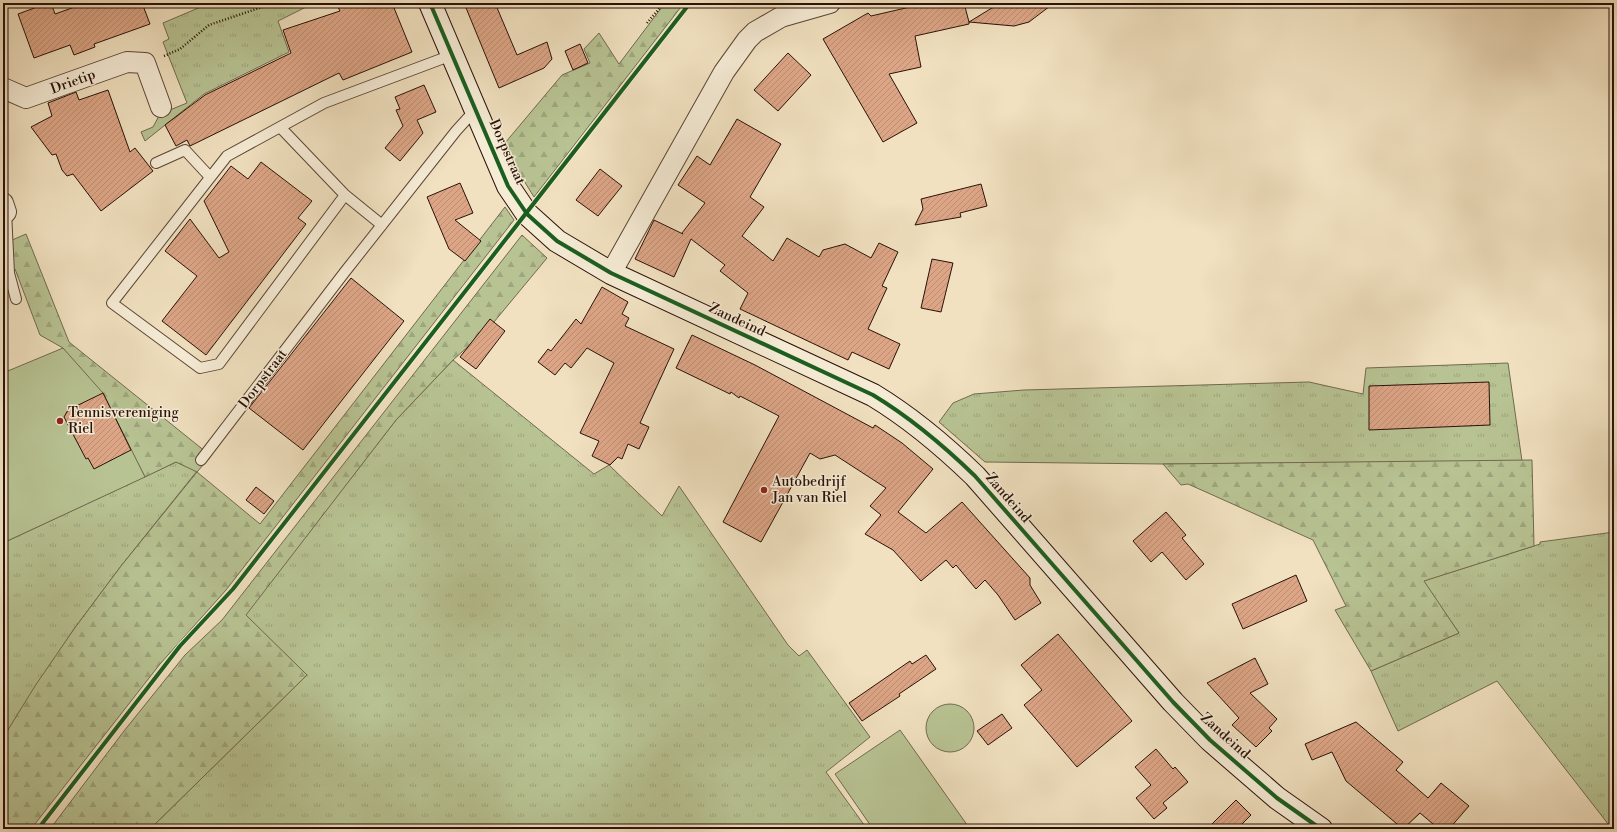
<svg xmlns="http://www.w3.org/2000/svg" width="1617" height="832" font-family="'Libre Bodoni',serif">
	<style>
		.grass { fill: url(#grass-tufts); stroke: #716a4e }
		.forest { fill: url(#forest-firs); stroke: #716a4e }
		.garden { fill: #b8c393; stroke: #716a4e }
		.building { fill: url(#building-hatch); stroke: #2a1108 }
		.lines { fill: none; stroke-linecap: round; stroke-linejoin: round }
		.lane-casing { stroke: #5c4536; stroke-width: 12 }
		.street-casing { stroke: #5c4536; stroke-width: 22 }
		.secondary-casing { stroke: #2a1108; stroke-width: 24 }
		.path { stroke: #2a1108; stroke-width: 2.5; stroke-dasharray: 1 2; stroke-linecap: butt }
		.lane { stroke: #f6ecd6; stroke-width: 10 }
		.street { stroke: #f6ecd6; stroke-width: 20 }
		.secondary { stroke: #f6ecd6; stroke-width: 22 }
		.cycleway-casing { stroke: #f6ecd6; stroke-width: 6 }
		.cycleway { stroke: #1b5e20; stroke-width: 4 }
		.poi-dot { fill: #8f2418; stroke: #f6ecd6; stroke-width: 1.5 }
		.labels { text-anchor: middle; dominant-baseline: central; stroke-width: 3; stroke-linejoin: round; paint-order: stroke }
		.street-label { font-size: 14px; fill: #2a1108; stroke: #f6ecd6 }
		.poi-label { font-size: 14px; fill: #2a1108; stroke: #f6ecd6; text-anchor: start }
	</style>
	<defs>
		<pattern id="grass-tufts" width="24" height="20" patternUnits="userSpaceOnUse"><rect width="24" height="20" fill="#b8c393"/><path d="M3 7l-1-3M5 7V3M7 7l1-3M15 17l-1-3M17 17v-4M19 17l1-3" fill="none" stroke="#9ea67d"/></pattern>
		<pattern id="forest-firs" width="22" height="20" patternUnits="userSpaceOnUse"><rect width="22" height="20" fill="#b8c393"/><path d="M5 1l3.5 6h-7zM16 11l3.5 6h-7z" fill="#9ea67d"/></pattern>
		<pattern id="building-hatch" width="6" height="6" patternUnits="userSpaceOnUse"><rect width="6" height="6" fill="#dca586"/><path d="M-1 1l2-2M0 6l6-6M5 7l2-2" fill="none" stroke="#bd8d72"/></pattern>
	</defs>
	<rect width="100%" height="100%" fill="#f1e1c0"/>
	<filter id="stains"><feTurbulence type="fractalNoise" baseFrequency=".005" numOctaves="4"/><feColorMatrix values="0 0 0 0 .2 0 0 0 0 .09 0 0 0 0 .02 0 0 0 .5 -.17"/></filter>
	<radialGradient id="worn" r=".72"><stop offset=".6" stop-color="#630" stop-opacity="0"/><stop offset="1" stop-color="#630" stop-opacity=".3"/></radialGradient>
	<path class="grass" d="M210 3H314L278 21 289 52 204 94 145 141 141 132 153 127 160 114 187 103 163 42 169 39 163 23Z
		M453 360 594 474 609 465 662 516 679 486 788 645 799 656 807 650 870 737 826 772 867 829H150L307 675 245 615 396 420Z
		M1508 363 1522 461 1163 464 985 462 939 422 953 403 974 394 1024 390 1309 382 1363 394 1366 368Z
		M176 462 197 471 121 566 74 629 3 738V543Z
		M1614 532V829H1612L1497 681 1398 731 1371 671 1459 633 1423 581 1540 544V542Z"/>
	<path class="forest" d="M665 3H684L534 197 518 171 505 143 562 75 590 63 584 49 599 33 619 64Z
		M505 207 514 220 226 590 160 664 31 829H3V738L35 686 74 629 121 566 197 472 176 462 145 477 131 450 63 348 40 335 15 269 3 273V244L26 234 69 342 211 456 197 472 260 524Z
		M522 235 547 258 489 328 453 360 396 420 246 615 307 675 150 829H50L124 731 185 655 222 620Z
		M1532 460 1534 546 1424 581 1459 633 1371 671 1335 610 1346 606 1313 540 1188 484 1181 485 1163 464Z"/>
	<path class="garden" d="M63 348 103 393 145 477 3 543V373Z
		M926 728a24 24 0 1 1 48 0a24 24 0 1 1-48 0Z
		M900 730 970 829H873L835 774Z"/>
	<path class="building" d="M48 3H51L55 14 86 3H142L150 24 94 44 95 47 74 55 70 45 34 58 18 14Z
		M336 3H392L412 52 343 80 339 73 190 146 187 140 176 146 165 125 205 95 291 53 283 30 340 11Z
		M464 3H495L517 55 547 42 552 59 544 68 499 88Z
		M909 3H938L939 7 964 3 969 22 1000 3H1054L1029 22 1014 26 969 22V24L915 36 921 67 889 74 917 123 883 142 823 39 868 13 871 16 910 7Z
		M580 44 588 63 573 70 565 51Z
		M788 53 811 75 778 111 754 90Z
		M424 85 436 112 417 120 423 133 400 161 385 148 403 126 396 110 400 109 395 97Z
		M108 90 130 152 135 148 153 171 101 211 73 174 67 176 62 170 56 154 52 155 31 127 52 116 48 103 76 92 79 100Z
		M737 119 781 144 750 197 764 207 742 236 773 261 787 238 819 257 823 250 845 244 871 258 879 243 898 252 882 286 887 288 868 329 900 344 889 369 852 352 848 360 740 309 748 293 720 271 725 265 691 239 674 277 635 259 654 220 683 234 682 233 705 203 678 185 697 156 710 165Z
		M261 162 312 201 298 218 306 224 206 355 162 321 197 276 165 251 190 219 219 258 229 252 204 201 231 166 248 179Z
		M600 169 622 186 598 216 576 200Z
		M460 183 473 213 455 220 481 241 465 261 449 249 427 197Z
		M981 184 987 206 960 213 961 217 915 225 923 209 921 199Z
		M932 259 953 263 941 312 921 308Z
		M351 278 404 321 303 450 249 408Z
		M602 287 628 302 622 314 629 318 625 326 674 349 640 423 649 427 639 449 628 444 622 459 618 457 610 465 592 456 599 441 580 433 614 363 587 348 571 368 565 363 555 375 538 362 548 349 551 351 576 319 581 324Z
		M490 319 505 331 476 369 460 357Z
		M692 335 755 365 873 428 875 425 902 443 933 469 898 512 926 533 962 502 1030 578V585L1041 603 1015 620 998 595 985 580 976 589 956 565 953 568 946 560 921 581 893 550 865 534 881 515 870 506 886 488 835 455 820 459 810 453 761 542 723 522 779 416 740 396 739 398 731 392 730 394 676 368Z
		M1489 382 1490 425 1369 430V386Z
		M103 393 131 450 94 469 88 458 86 459 64 417 68 410Z
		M256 487 274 501 264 514 246 500Z
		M1166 512 1186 535 1182 538 1204 564 1186 580 1162 552 1151 562 1133 541Z
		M1296 575 1307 601 1243 629 1232 604Z
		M1058 634 1132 721 1077 767 1024 705 1042 690 1021 665Z
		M926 655 936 669 899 694 900 696 862 721 849 703 910 661 912 664Z
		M1255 658 1268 684 1250 693 1277 719 1269 728 1272 731 1256 747 1232 725 1239 718 1207 683Z
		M1002 714 1012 728 988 745 977 731Z
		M1356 722 1403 762 1396 770 1428 798 1441 783 1469 806 1449 829H1439L1420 813 1403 829 1346 781 1332 752 1312 760 1305 744Z
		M1156 749 1173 769 1175 767 1188 782 1163 803 1167 808 1154 819 1136 798 1151 785 1135 767Z
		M1236 800 1251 815 1237 829H1207Z"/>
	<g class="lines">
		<g class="lane-casing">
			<path id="lane" d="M280 127 345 195 382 225
				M156 163 185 150 210 177
				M345 195 219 364 200 368 112 303 227 156 324 103 452 55
				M6 212 9 273 16 299
				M201 460 344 273 456 131 475 110"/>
		</g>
		<g class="street-casing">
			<path id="street" d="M3 88 26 98 127 62 145 63 161 107
				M3 203 6 212
				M611 273 724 72 747 40 755 32 781 17 830 3"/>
		</g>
		<g class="secondary-casing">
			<path id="secondary" d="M430 3 508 186 527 214 557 241 611 273 873 395C911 418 943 445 975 476L1173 702 1210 740 1277 798 1321 829"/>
		</g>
		<path class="path" d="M647 23 664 3
			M164 56 180 49 209 25 274 3"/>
		<use href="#lane" class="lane"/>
		<use href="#street" class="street"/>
		<use href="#secondary" class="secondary"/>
		<g class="cycleway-casing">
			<path id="cycleway" d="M430 3 508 186 527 214 557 241 611 273 873 395C911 418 943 445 975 476L1173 702 1210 740 1277 798 1321 829
				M38 829 180 646 233 589 690 3"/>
		</g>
		<use href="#cycleway" class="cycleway"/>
	</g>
	<g class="poi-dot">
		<circle cx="60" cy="421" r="4"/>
		<circle cx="764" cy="490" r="4"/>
	</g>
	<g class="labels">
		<g class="street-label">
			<text transform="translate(73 82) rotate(-20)">Drietip</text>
			<text transform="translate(507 152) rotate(66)">Dorpstraat</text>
			<text transform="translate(737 320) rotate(25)">Zandeind</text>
			<text transform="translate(263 379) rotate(-53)">Dorpstraat</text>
			<text transform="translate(1008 498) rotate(49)">Zandeind</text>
			<text transform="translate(1225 736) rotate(42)">Zandeind</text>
		</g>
		<g class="poi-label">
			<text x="68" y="413">Tennisvereniging<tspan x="68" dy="16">Riel</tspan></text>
			<text x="772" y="482">Autobedrijf<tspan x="772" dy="16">Jan van Riel</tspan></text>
		</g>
	</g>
	<rect width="1617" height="832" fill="none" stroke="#f1e1c0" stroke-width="16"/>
	<rect x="4" y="4" width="1609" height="824" fill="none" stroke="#2a1108" stroke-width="2"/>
	<rect x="8" y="8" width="1601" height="816" fill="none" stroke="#2a1108"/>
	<rect width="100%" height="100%" filter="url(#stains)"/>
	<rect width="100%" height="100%" fill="url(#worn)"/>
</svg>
